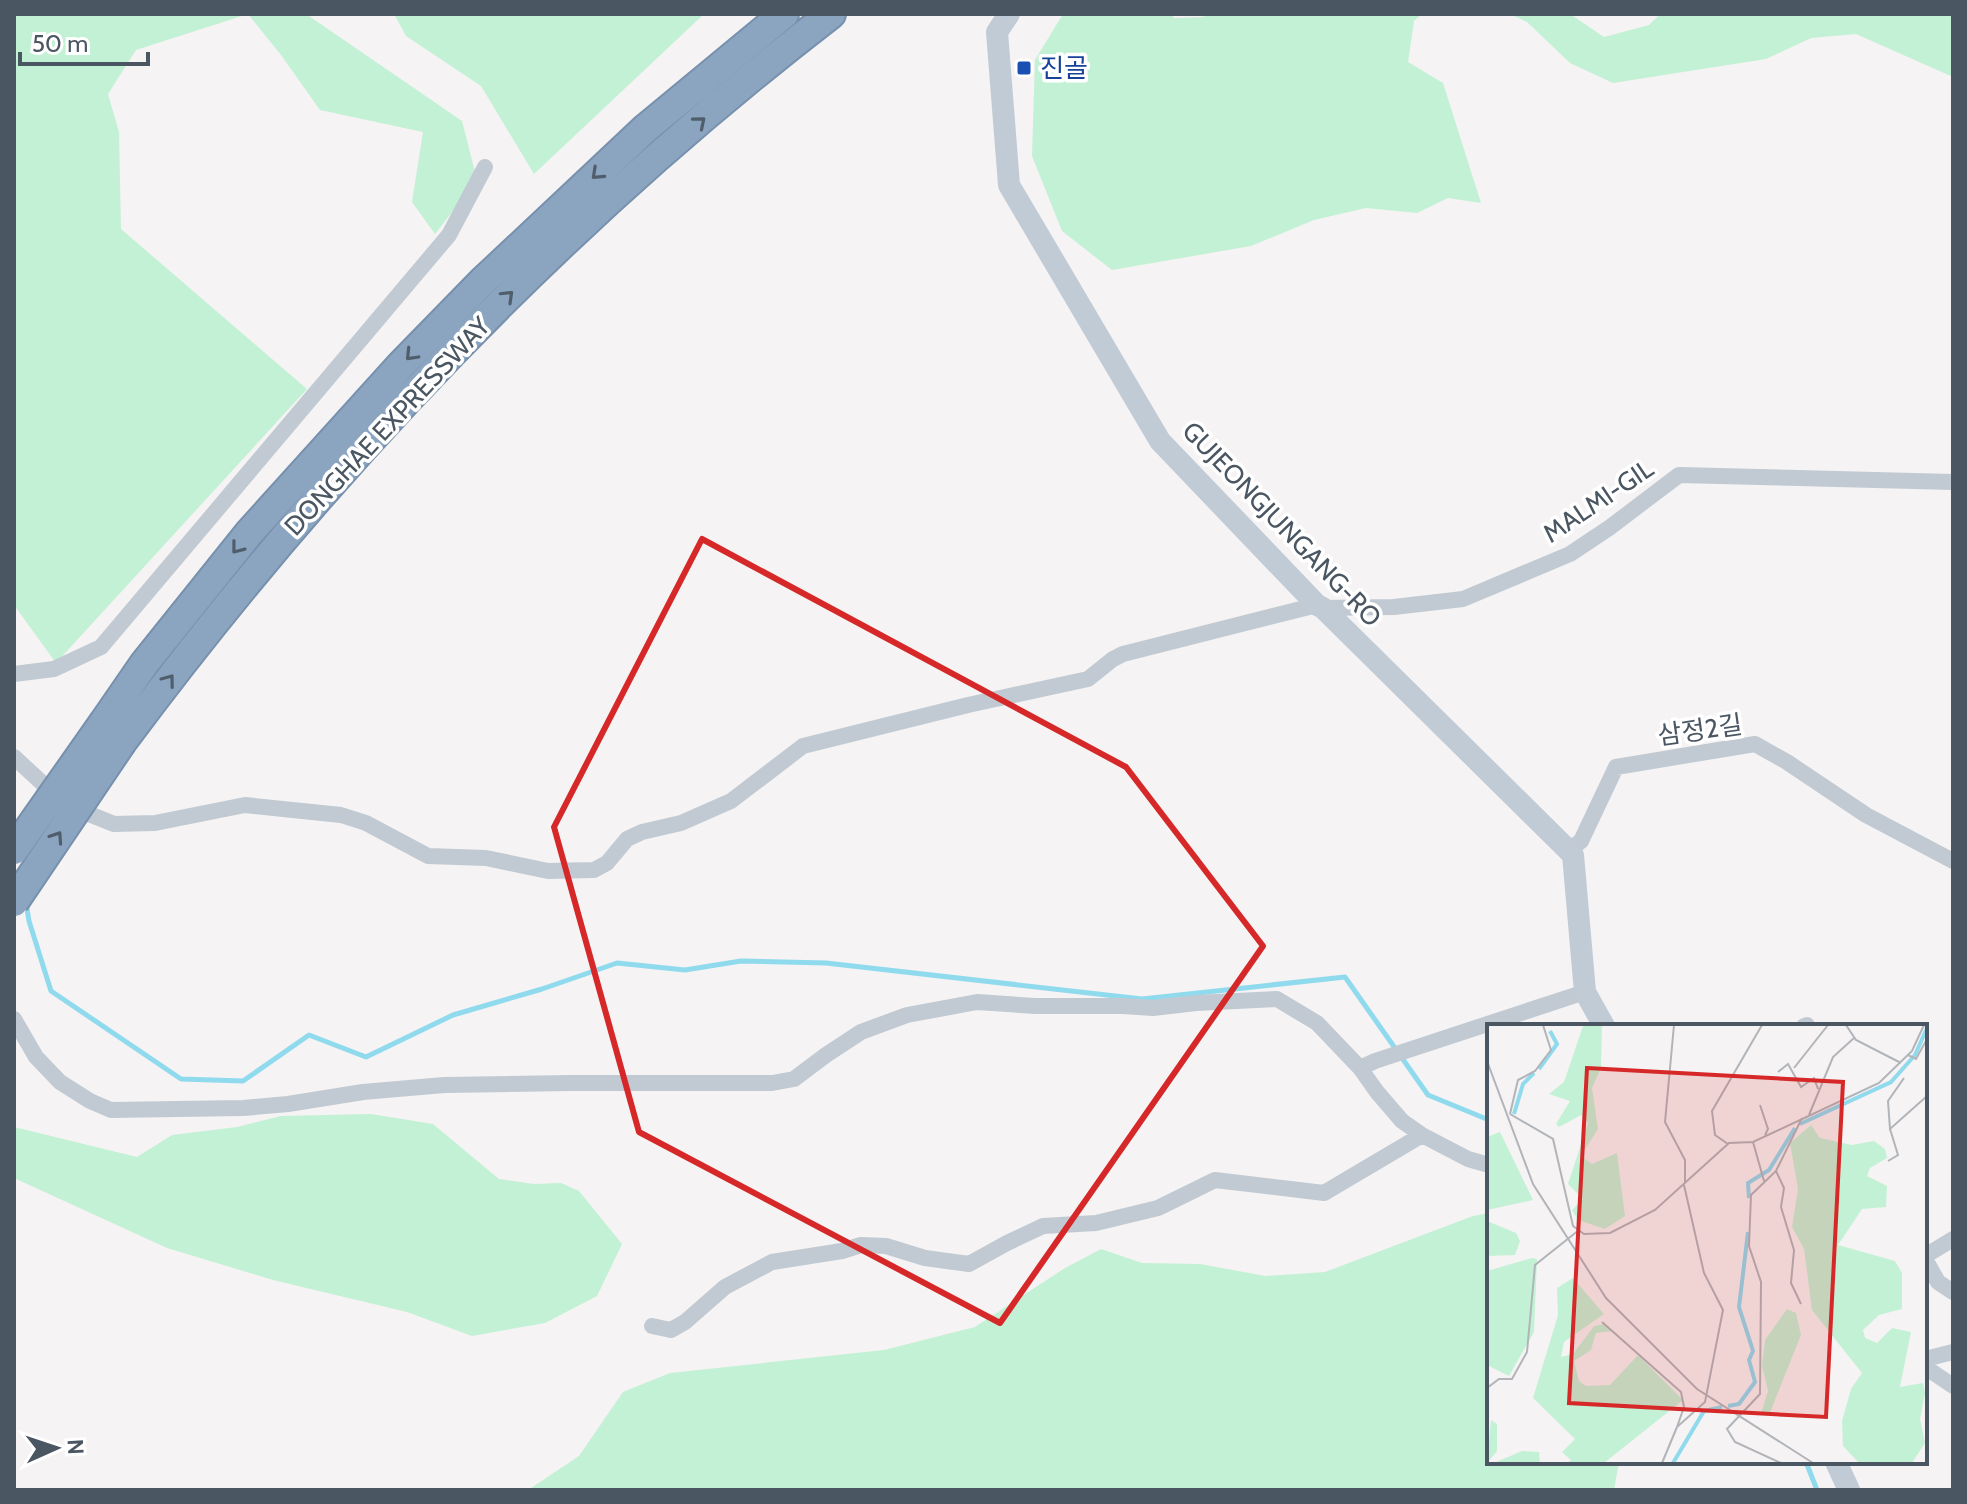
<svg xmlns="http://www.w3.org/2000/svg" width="1967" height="1504" font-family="Cabin,'Noto Sans KR',sans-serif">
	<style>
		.green { fill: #c3f1d5 }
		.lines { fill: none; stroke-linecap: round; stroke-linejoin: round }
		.stream { stroke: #90daee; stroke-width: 5 }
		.highway-casing { stroke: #7690ad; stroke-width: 32 }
		.street { stroke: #c1cad2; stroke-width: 16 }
		.secondary { stroke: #c1cbd6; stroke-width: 22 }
		.highway { stroke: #8ba5c1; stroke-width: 28 }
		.highway-bridge-casing { stroke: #7690ad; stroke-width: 32; stroke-linecap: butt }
		.highway-bridge { stroke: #8ba5c1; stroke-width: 28 }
		.oneway { stroke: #505e6b }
		.marked { fill: none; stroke: #d62828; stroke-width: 6; stroke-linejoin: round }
		.transit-dot { fill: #1a4fb4; stroke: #fff; stroke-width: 3 }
		.labels { text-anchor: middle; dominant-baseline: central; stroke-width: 7; stroke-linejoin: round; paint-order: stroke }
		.transit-label { font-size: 26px; fill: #164399; stroke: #fff; text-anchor: start }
		.street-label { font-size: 26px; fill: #4a5661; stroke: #fff }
		.inset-river { fill: none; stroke: #90daee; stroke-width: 4 }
		.inset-road { fill: none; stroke: #b1b4b9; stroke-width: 2 }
		.view { fill: #d62828; fill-opacity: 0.15; stroke: #d62828; stroke-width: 4 }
		.inset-edge { fill: none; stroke: #4a5661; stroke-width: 4 }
	</style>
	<rect width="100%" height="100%" fill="#f5f3f3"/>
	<path class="green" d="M14 14H248L136 50 108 94 119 132 121 229 307 389 56 663 14 605Z
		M248 14H306L462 121 477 180 435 234 412 202 423 132 320 110 281 55Z
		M394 14H704L534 174 481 86 406 36Z
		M1063 14H1172L1174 18 1204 17 1205 14H1422L1414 21 1408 62 1443 83 1481 203 1448 198 1417 213 1366 208 1314 220 1251 246 1112 270 1062 231 1032 156 1035 60Z
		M1510 14H1570L1604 37 1649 25 1660 14H1953V77L1856 34 1811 38 1766 59 1613 83 1570 63 1527 22Z
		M371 1114 433 1124 499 1179 534 1184 561 1183 579 1191 622 1244 597 1296 545 1323 472 1336 407 1312 273 1280 167 1248 14 1178V1127L137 1157 172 1135 237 1127 281 1116Z
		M1489 1213V1462H1619L1614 1490H528L579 1456 623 1392 670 1373 884 1350 975 1327 1065 1268 1101 1249 1142 1263 1200 1264 1265 1276 1325 1272 1473 1216Z"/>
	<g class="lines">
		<path class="stream" d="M26 902 29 921 51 991 181 1079 243 1081 309 1035 366 1057 453 1015 542 989 617 963 685 970 741 961 826 963 1142 999 1345 977 1428 1095 1489 1120
			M1806 1462 1817 1490"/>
		<g class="highway-casing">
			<path id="highway" d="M104 722 144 664 249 533 400 366 482 282 646 128 784 14
				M122 742C325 469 561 222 831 14"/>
		</g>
		<path class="street" d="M1323 608 1394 607 1463 599 1570 554 1609 528 1679 475 1953 482
			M14 674 54 669 101 647 449 235 485 167
			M14 757 53 793 79 810 114 824 155 823 245 805 341 815 366 823 428 856 486 858 548 871 594 870 607 863 627 839 642 832 681 823 731 801 803 746 968 705 1088 679 1113 659 1123 654 1317 605
			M1569 850 1581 841 1616 767 1755 744 1787 762 1866 815 1953 861
			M14 1019 36 1057 60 1082 90 1101 111 1110 243 1108 288 1104 363 1092 444 1085 570 1083H772L794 1079 826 1055 861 1032 907 1015 977 1002 1035 1006H1122L1153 1008 1196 1003 1277 999 1317 1023 1360 1068 1377 1092 1402 1121 1422 1135 1468 1159 1489 1165
			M1804 1026 1807 1025
			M1360 1068 1375 1061 1585 992
			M1925 1256 1953 1239
			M1925 1259 1938 1282 1953 1292
			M652 1326 671 1330 685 1322 725 1287 772 1262 842 1251 861 1245 886 1246 925 1258 969 1264 1007 1243 1043 1226 1096 1223 1158 1208 1215 1180 1324 1193 1422 1135
			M1925 1359 1953 1352
			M1925 1367 1953 1386"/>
		<path class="secondary" d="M1009 14 997 32 1009 185 1160 441 1317 605 1323 608 1573 855 1585 992 1604 1026
			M1836 1462 1849 1490"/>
		<use href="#highway" class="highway"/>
		<g class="highway-bridge-casing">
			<path id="highway-bridge" d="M14 850 104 722
				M14 902 122 742"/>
		</g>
		<use href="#highway-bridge" class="highway-bridge"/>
	</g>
	<defs><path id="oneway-chevron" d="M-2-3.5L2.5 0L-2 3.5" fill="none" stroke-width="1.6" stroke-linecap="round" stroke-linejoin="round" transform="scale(2)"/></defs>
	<g class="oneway">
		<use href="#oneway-chevron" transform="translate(700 122) rotate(-40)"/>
		<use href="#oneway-chevron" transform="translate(597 174) rotate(137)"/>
		<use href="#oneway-chevron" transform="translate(508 296) rotate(-44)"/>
		<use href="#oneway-chevron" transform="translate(411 355) rotate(134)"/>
		<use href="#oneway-chevron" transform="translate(237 548) rotate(128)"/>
		<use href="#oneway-chevron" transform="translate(169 680) rotate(-53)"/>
		<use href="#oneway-chevron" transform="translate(57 837) rotate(-56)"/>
	</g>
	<path class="marked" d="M702 539 1126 767 1263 946 1000 1323 639 1132 554 827Z"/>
	<rect class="transit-dot" x="1016" y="60" width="16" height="16" rx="4"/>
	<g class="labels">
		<g class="transit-label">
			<text x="1040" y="68">진골</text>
		</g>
		<g class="street-label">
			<text transform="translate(387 426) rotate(-47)">DONGHAE EXPRESSWAY</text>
			<text transform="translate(1598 501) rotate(-34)">MALMI-GIL</text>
			<text transform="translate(1282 524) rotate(46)">GUJEONGJUNGANG-RO</text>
			<text transform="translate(1700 730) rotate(-8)">삼정2길</text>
		</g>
	</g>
	<g transform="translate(1487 1024)">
		<rect width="440" height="440" fill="#f5f3f3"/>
		<path d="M115 1 114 44 105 64 111 105 94 132 105 140 130 129 138 192 118 205 91 196 85 186 96 175 81 160 101 99 94 91 72 103 69 100 83 77 62 70 77 58 96 2ZM324 101 333 114 365 121 387 117 398 125 400 134 383 144 380 152 400 162 399 183 375 185 351 221 408 237 415 249V285L392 291 376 306 378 314 390 319 405 304 424 308 413 363 436 359 438 369 433 395 438 419 425 439H372L356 422 355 397 364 365 375 349 325 286 317 225 305 203 311 165 303 119ZM13 108 46 176 0 186V113ZM0 197 29 209 33 217 28 231 0 232ZM45 234 50 235 47 308 22 352 0 341V247ZM86 254 117 290 77 318 74 333 86 330 107 302 117 300 126 307 109 309 104 326 87 337 92 357 99 362 123 361 151 331 196 376 117 439H80L84 436 75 428 88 415 46 374 71 291 70 264ZM300 285 309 289 314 311 282 391 274 389 281 367 275 341 278 316ZM4 396 10 400V427L0 439ZM35 427 52 428 53 439H7Z" fill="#c3f1d5"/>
		<path class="inset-river" d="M52 45 70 20 63 7M27 90 36 60 47 49M313 100 404 58 428 31 440 4M262 174 261 159 282 146 308 104M241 382 252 380 268 358 262 336 266 327 252 283 261 208M186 439 217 387 235 383"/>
		<path class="inset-road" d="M187 1 178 98 198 136V159M359 1 369 16 414 39M421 31 429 35 440 15M0 37 46 160 119 274 210 365 326 439M307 44 341 1M291 48 301 40 314 63 327 54 331 65M417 54 401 77 403 105 440 72M273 81 281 105 278 111M23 90 66 115 86 202 97 210 123 209 168 186 242 119 266 118 392 59 425 27 437 1M23 90 31 56 48 47 64 26 56 1M322 91 346 33 367 14M266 118 277 157M241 120 228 111 225 87 275 1M401 137 411 131 403 105M289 147 297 164 294 183 307 226 304 259 314 280M115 298 194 368 197 383 190 403 218 378 236 286 217 249 197 161M0 364 12 355H25L40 328 48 241 92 206M175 439 190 403M294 439 248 418 240 405 273 370 274 258 262 222 264 171 289 147 315 94"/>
		<path class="view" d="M100 44 356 58 339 393 82 379Z"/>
		<rect width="440" height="440" class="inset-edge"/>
	</g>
	<rect width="1967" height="1504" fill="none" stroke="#4a5661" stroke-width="32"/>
	<g transform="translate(56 1448) rotate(87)" stroke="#ffffff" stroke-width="6" paint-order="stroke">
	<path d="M0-6L14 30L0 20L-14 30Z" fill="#4a5661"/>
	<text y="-12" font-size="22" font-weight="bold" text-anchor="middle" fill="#4a5661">N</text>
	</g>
	<path d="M20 52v12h128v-12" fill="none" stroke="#4a5661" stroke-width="4"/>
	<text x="32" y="52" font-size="24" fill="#4a5661" stroke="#ffffff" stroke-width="6" paint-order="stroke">50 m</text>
</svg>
